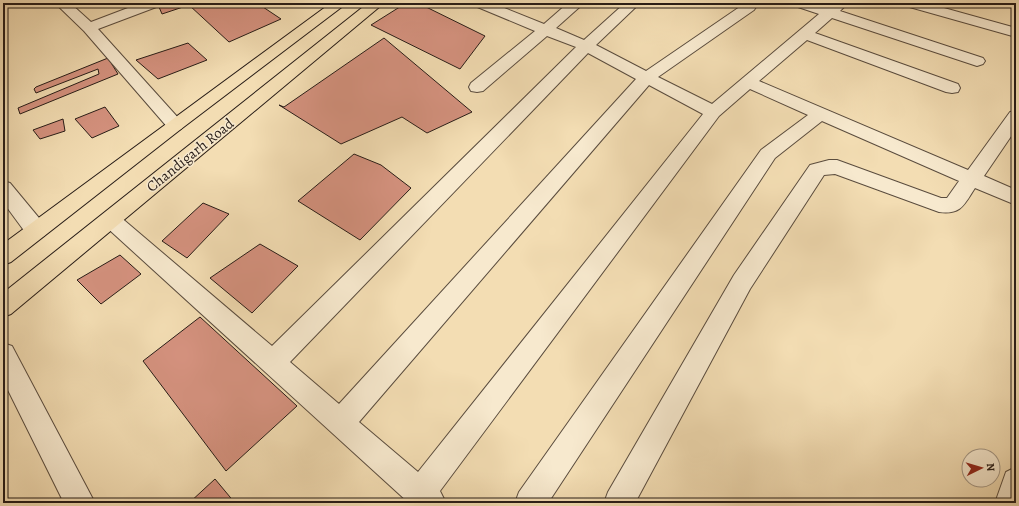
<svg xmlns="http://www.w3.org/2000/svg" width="1019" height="506" font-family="Alegreya,serif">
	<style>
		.building { fill: #d5927f; stroke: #271c17 }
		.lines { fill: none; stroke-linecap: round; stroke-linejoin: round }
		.minor-casing { stroke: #5a4c3e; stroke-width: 2 }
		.major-casing { stroke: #271c17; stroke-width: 2 }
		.minor { fill: #f7e9ce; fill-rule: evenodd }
		.major { fill: #f3ddb3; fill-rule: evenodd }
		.labels { text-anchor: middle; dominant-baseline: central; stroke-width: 3; stroke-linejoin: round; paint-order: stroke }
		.street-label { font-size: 15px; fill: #271c17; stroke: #f7e9ce }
	</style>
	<rect width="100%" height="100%" fill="#f3ddb3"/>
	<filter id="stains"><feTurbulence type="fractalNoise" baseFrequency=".005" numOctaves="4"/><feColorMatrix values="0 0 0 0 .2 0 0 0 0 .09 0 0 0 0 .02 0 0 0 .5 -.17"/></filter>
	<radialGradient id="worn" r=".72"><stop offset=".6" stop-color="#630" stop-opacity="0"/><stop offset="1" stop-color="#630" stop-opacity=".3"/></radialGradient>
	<path class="building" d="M171 3H257L281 19 229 42 189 5 162 14 159 7Z
		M406 3H418L485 36 460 69 371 25Z
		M384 38 472 112 427 133 402 117 341 144 279 105 284 107Z
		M188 43 207 60 158 79 136 60Z
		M108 58 118 74 20 114 18 108 99 74 98 69 36 93 34 89 36 87Z
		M105 107 119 126 92 138 75 119Z
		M63 119 65 131 40 139 33 130Z
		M354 154 381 165 411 188 360 240 298 201Z
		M203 203 229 214 187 258 162 241Z
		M260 244 298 266 252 313 210 278Z
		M120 255 141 274 101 304 77 280Z
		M200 317 297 406 226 471 143 361Z
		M215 479 235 503H189Z"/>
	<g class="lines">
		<g class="minor-casing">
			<path id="minor" d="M55 3H70L91 22 141 3H161L159 6 98 29 181 121 184 125 181 129 175 131 169 129 84 31Z
				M473 3H492L544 24 568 3H584L556 28 584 40 625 3H640L596 45 646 71 744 4H754L756 7 754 10 658 77 712 104 819 14 795 6 793 3H814L827 7 833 3H848L840 11 983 58 985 61 983 64 977 66 971 64 832 18 815 33 958 84 960 88 958 92 952 93 946 92 807 40 759 81 968 170 1010 112 1016 111V129L984 176 1016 190V205L975 188C964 205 961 215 939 212L835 174 824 175 750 289 635 503H604L608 492 734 275 810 165 829 160H837L941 198H947L959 181 822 121 775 158 548 503H515L519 492 761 150 808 115 750 89 719 116 440 491 446 503H409L104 225 101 220 104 215 111 212 118 215 272 346 576 47 547 36 483 91 477 92 471 91 469 87 471 83 535 31 475 6ZM588 53 636 79 339 404 290 362ZM649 85 703 114 418 472 359 422Z
				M904 3H926L1016 28V37L906 6Z
				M1008 3H1016V7L1010 6Z
				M3 181 10 183 44 224 47 230 44 236 36 238 28 236 3 202Z
				M3 343 12 346 95 503H64L3 380Z
				M1016 467V503H995L1006 472Z"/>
		</g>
		<g class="major-casing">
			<path id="major" d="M331 3H347L181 129 11 262 3 265V244Z
				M368 3H384L11 314 3 317V293Z"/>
		</g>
		<use href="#minor" class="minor"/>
		<use href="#major" class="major"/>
	</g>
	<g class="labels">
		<g class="street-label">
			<text transform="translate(190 155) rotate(-39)">Chandigarh Road</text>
		</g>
	</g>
	<rect width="1019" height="506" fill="none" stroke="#f3ddb3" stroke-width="16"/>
	<rect x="4" y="4" width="1011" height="498" fill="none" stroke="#271c17" stroke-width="2"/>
	<rect x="8" y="8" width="1003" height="490" fill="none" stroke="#271c17"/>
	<g transform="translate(981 468) rotate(85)"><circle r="19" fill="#f7e9ce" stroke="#a49785"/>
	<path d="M0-3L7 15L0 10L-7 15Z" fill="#8f2418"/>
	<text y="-6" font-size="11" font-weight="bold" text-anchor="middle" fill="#271c17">N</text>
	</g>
	<rect width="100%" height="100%" filter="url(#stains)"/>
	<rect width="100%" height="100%" fill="url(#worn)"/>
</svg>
